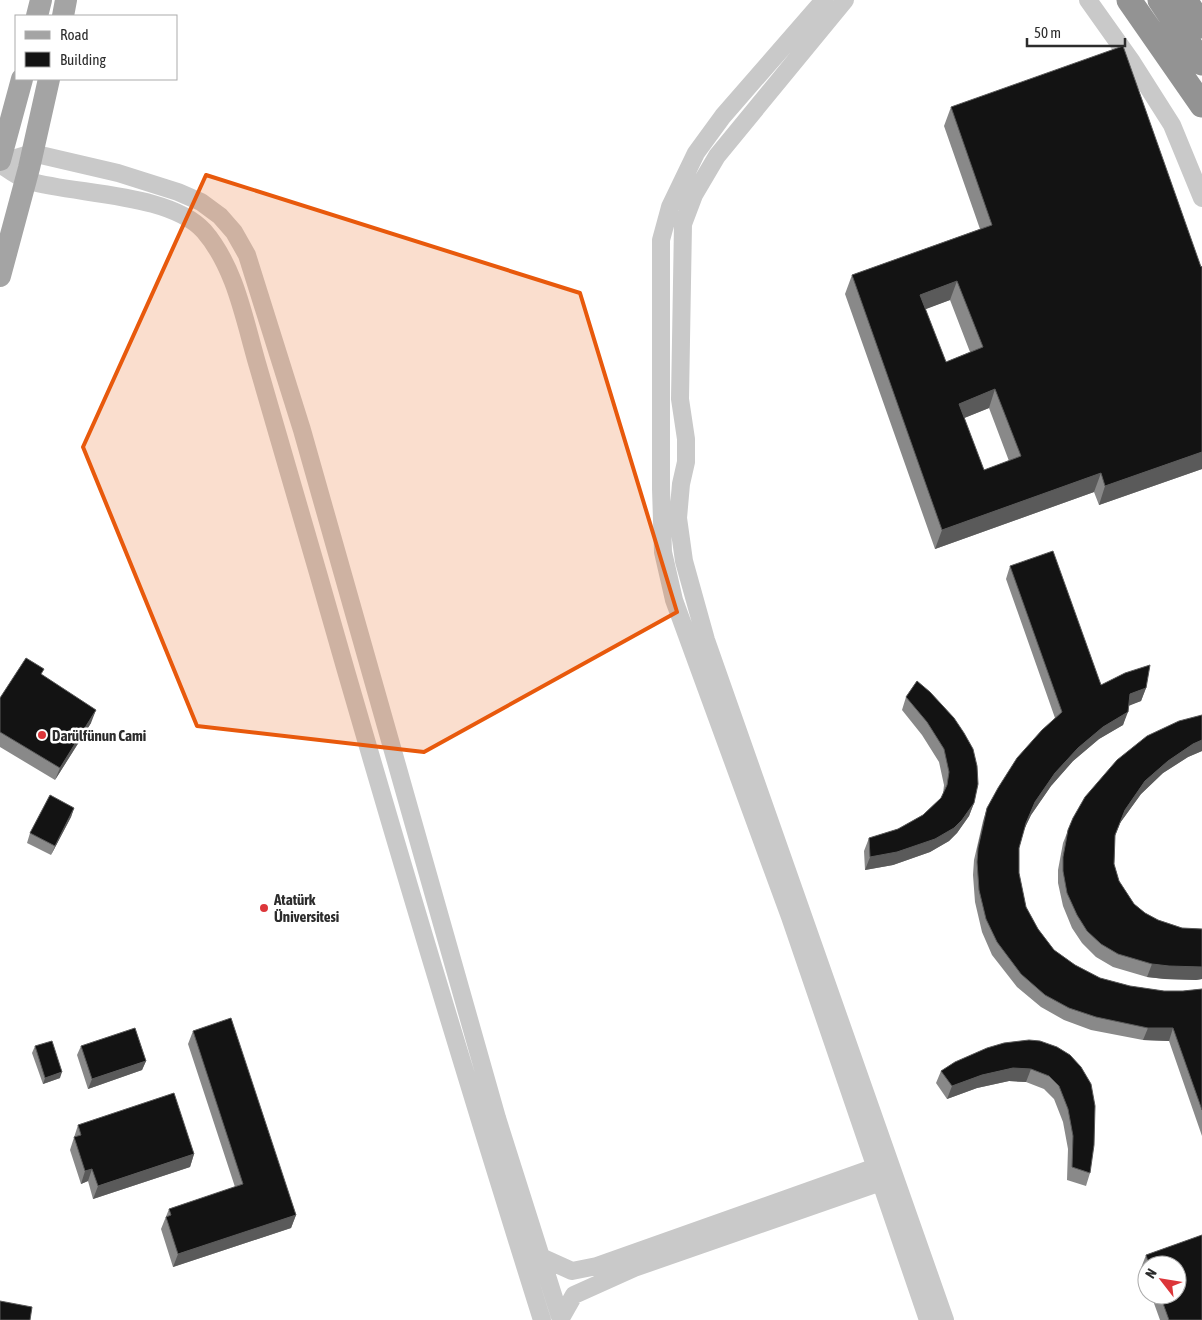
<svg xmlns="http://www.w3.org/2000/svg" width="1202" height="1320" font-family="'Asap Condensed',sans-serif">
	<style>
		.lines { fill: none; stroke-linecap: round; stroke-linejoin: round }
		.minor { stroke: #c9c9c9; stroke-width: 18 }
		.major { stroke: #a4a4a4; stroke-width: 22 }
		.highway { stroke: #939393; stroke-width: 25 }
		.wall { fill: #898989; fill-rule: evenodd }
		.shaded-wall { fill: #5a5a5a }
		.building { fill: #131313; stroke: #5a5a5a; fill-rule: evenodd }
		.marked { fill: #e8590c; fill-opacity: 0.2; stroke: #e8590c; stroke-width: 4; stroke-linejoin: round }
		.poi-dot { fill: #dc363a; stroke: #fff; stroke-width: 2 }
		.labels { text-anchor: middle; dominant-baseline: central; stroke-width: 5; stroke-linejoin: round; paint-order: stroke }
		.poi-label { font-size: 15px; font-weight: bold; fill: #2c2c2c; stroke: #fff; text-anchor: start }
	</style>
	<rect width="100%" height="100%" fill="#fff"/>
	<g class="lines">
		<path class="minor" d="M824 0 723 116 696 153 670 207 661 240V489L663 552 674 600 790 917 928 1320
			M845 0 717 156 694 195 683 224 680 399 686 439V462L681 484 678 518 684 561 706 640 945 1320
			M1088 0 1132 62 1172 125 1202 198
			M0 163 32 153 118 173 178 192 201 202 220 216 234 232 247 255 302 430 497 1118 561 1320
			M0 164C9 170 19 178 29 181 77 195 170 193 204 231 235 267 244 318 257 363 278 433 298 503 318 573 389 823 464 1072 542 1320
			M541 1257 572 1271 597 1266 876 1167
			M561 1318 574 1295 634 1268 881 1182"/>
		<path class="major" d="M37 16 41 0
			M63 16 66 0
			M0 160 22 79
			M0 276 29 168 49 79"/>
		<path class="highway" d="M1129 0 1202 105
			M1160 0 1202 63
			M1185 0 1202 26"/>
	</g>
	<path class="wall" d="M951 107 1201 267 1202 266V469L1099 505 1094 492 935 549 845 294 852 275 980 229 944 126ZM950 300 970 352 946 362 925 309ZM989 408 1009 461 984 470 964 418Z
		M1010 566 1101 685 1146 688 1141 701 1129 705 1123 725 1099 739 1073 761 1051 786 1031 815 1024 829 1019 848V873L1026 907 1038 929 1054 950 1075 965 1100 978 1130 986 1164 991H1183L1202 989V1136L1169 1041 1143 1040 1091 1030 1064 1020 1041 1007 1017 987 992 955 982 932 975 902 973 875 974 860 983 821 987 808 1055 718 1006 579Z
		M42 675 91 723 55 780 0 747V698Z
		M917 681 974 803 969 816 957 833 949 841 930 852 893 865 865 870 864 851 869 838 898 829 923 815 941 798 943 794 944 785 939 762 922 735 902 710 906 697Z
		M1202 715V751L1188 757 1163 773 1141 794 1120 823 1115 836 1114 864 1119 881 1134 904 1145 913 1158 920 1182 928 1202 929V979L1196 980 1165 979 1147 977 1113 967 1096 957 1082 943 1072 928 1063 906 1058 883V870L1063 843 1073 818Z
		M74 808 71 817 51 855 27 843 30 833Z
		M193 1031 296 1215 291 1228 173 1267 161 1229 169 1209 235 1187 188 1044Z
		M35 1046 60 1078 43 1084 32 1053Z
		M81 1046 146 1061 142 1070 88 1089 77 1055Z
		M1057 1047 1090 1173 1086 1186 1067 1180 1068 1149 1063 1122 1054 1099 1044 1089 1026 1082 1009 1081 977 1088 947 1099 936 1083 941 1071Z
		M78 1125 194 1154 190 1167 93 1199 88 1181 81 1184 70 1150Z
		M1202 1235V1320H1160L1151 1295H1177V1265H1147V1284L1141 1268 1146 1255Z"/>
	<path class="shaded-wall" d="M957 281 950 300 913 314 920 295Z
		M995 389 989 408 952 423 959 404Z
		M1202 452V469L1099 505 1105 486Z
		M1101 473 1094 492 935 549 942 530Z
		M1146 688 1141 701 1126 707 1130 694Z
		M96 710 91 723 55 780 60 768Z
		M1128 712 1123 725 1099 739 1073 761 1051 786 1031 815 1021 836 1026 823 1035 802 1055 773 1078 748 1103 727Z
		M1202 740V751L1188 757 1163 773 1141 794 1120 823 1110 848 1125 810 1145 781 1168 761 1193 744Z
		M974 803 969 816 957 833 949 841 930 852 893 865 865 870 870 857Z
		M74 808 71 817 51 855 55 846Z
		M1152 964 1202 967V979L1196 980 1165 979 1147 977Z
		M1148 1028H1173L1169 1041 1143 1040Z
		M146 1061 142 1070 88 1089 92 1079Z
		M1013 1068 1031 1069 1026 1082 1009 1081 977 1088 947 1099 952 1086 982 1075Z
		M62 1072 60 1078 43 1084 45 1078Z
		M194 1154 190 1167 93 1199 98 1186Z
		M92 1169 88 1181 81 1184 85 1171Z
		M296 1215 291 1228 173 1267 178 1254Z"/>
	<path class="building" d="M1123 46 1201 267 1202 266V452L1105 486 1101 473 942 530 852 275 992 225 951 107ZM957 281 983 347 946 362 920 295ZM995 389 1021 456 984 470 959 404Z
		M1053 551 1101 685 1125 673 1150 665 1146 688 1130 694 1128 712 1103 727 1078 748 1055 773 1035 802 1026 823 1019 848V873L1026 907 1038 929 1054 950 1075 965 1100 978 1130 986 1164 991H1183L1202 989V1110L1173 1028H1148L1096 1017 1069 1008 1045 995 1021 974 997 942 986 919 979 890 977 862 978 848 987 808 998 788 1017 758 1042 730 1062 712 1010 566Z
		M26 658 44 669 41 674 96 710 60 768 0 732V698Z
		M917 681 930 692 954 718 964 733 973 749 977 766 978 784 974 803 962 820 954 828 935 839 897 852 870 857 869 838 898 829 923 815 941 798 947 785 949 772 944 749 927 722 906 697Z
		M1202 715V740L1193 744 1168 761 1145 781 1125 810 1115 835 1114 864 1119 881 1134 904 1145 913 1158 920 1182 928 1202 929V967L1169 966 1152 964 1118 954 1101 944 1087 931 1077 915 1067 893 1063 871V857L1068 830 1073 818 1085 797 1117 760 1147 736 1179 721Z
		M50 795 74 808 55 846 30 833Z
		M231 1018 296 1215 178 1254 166 1217 171 1215 169 1209 243 1184 193 1031Z
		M135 1028 146 1061 92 1079 81 1046Z
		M1029 1040 1040 1041 1057 1047 1070 1055 1081 1067 1091 1084 1095 1106 1094 1145 1090 1173 1072 1167 1073 1136 1068 1109 1059 1086 1049 1076 1031 1069 1013 1068 982 1075 952 1086 941 1071 955 1062 987 1048 1004 1043Z
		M52 1041 62 1072 45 1078 35 1046Z
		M174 1093 194 1154 98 1186 92 1169 85 1171 74 1137 81 1135 78 1125Z
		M1202 1235V1320H1169L1160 1295H1177V1265H1149L1146 1255Z
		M0 1301 32 1307 30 1320H0Z"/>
	<path class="marked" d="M206 175 580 293 677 612 424 752 197 726 83 447Z"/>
	<g class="poi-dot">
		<circle cx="42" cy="735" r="5"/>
		<circle cx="264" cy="908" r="5"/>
	</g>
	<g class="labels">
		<g class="poi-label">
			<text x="52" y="735">Darülfünun Cami</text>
			<text x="274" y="899">Atatürk<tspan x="274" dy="17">Üniversitesi</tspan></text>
		</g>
	</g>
	<rect x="15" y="15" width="162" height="65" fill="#ffffff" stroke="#ababab"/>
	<rect x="25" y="31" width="25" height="8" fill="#a4a4a4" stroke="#ababab"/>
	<text x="60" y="40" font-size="15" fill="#2c2c2c">Road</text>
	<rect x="25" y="52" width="25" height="15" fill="#131313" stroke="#ababab"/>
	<text x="60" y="65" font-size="15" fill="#2c2c2c">Building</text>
	<g transform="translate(1162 1280) rotate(301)"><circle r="24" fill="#ffffff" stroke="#ababab"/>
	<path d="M0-4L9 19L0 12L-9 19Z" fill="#dc363a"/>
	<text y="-8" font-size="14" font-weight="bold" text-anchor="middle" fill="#2c2c2c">N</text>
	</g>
	<path d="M1027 38v8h98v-8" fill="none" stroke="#2c2c2c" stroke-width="2.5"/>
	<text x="1034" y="38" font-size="15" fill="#2c2c2c" stroke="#ffffff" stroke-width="4" paint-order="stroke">50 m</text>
</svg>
